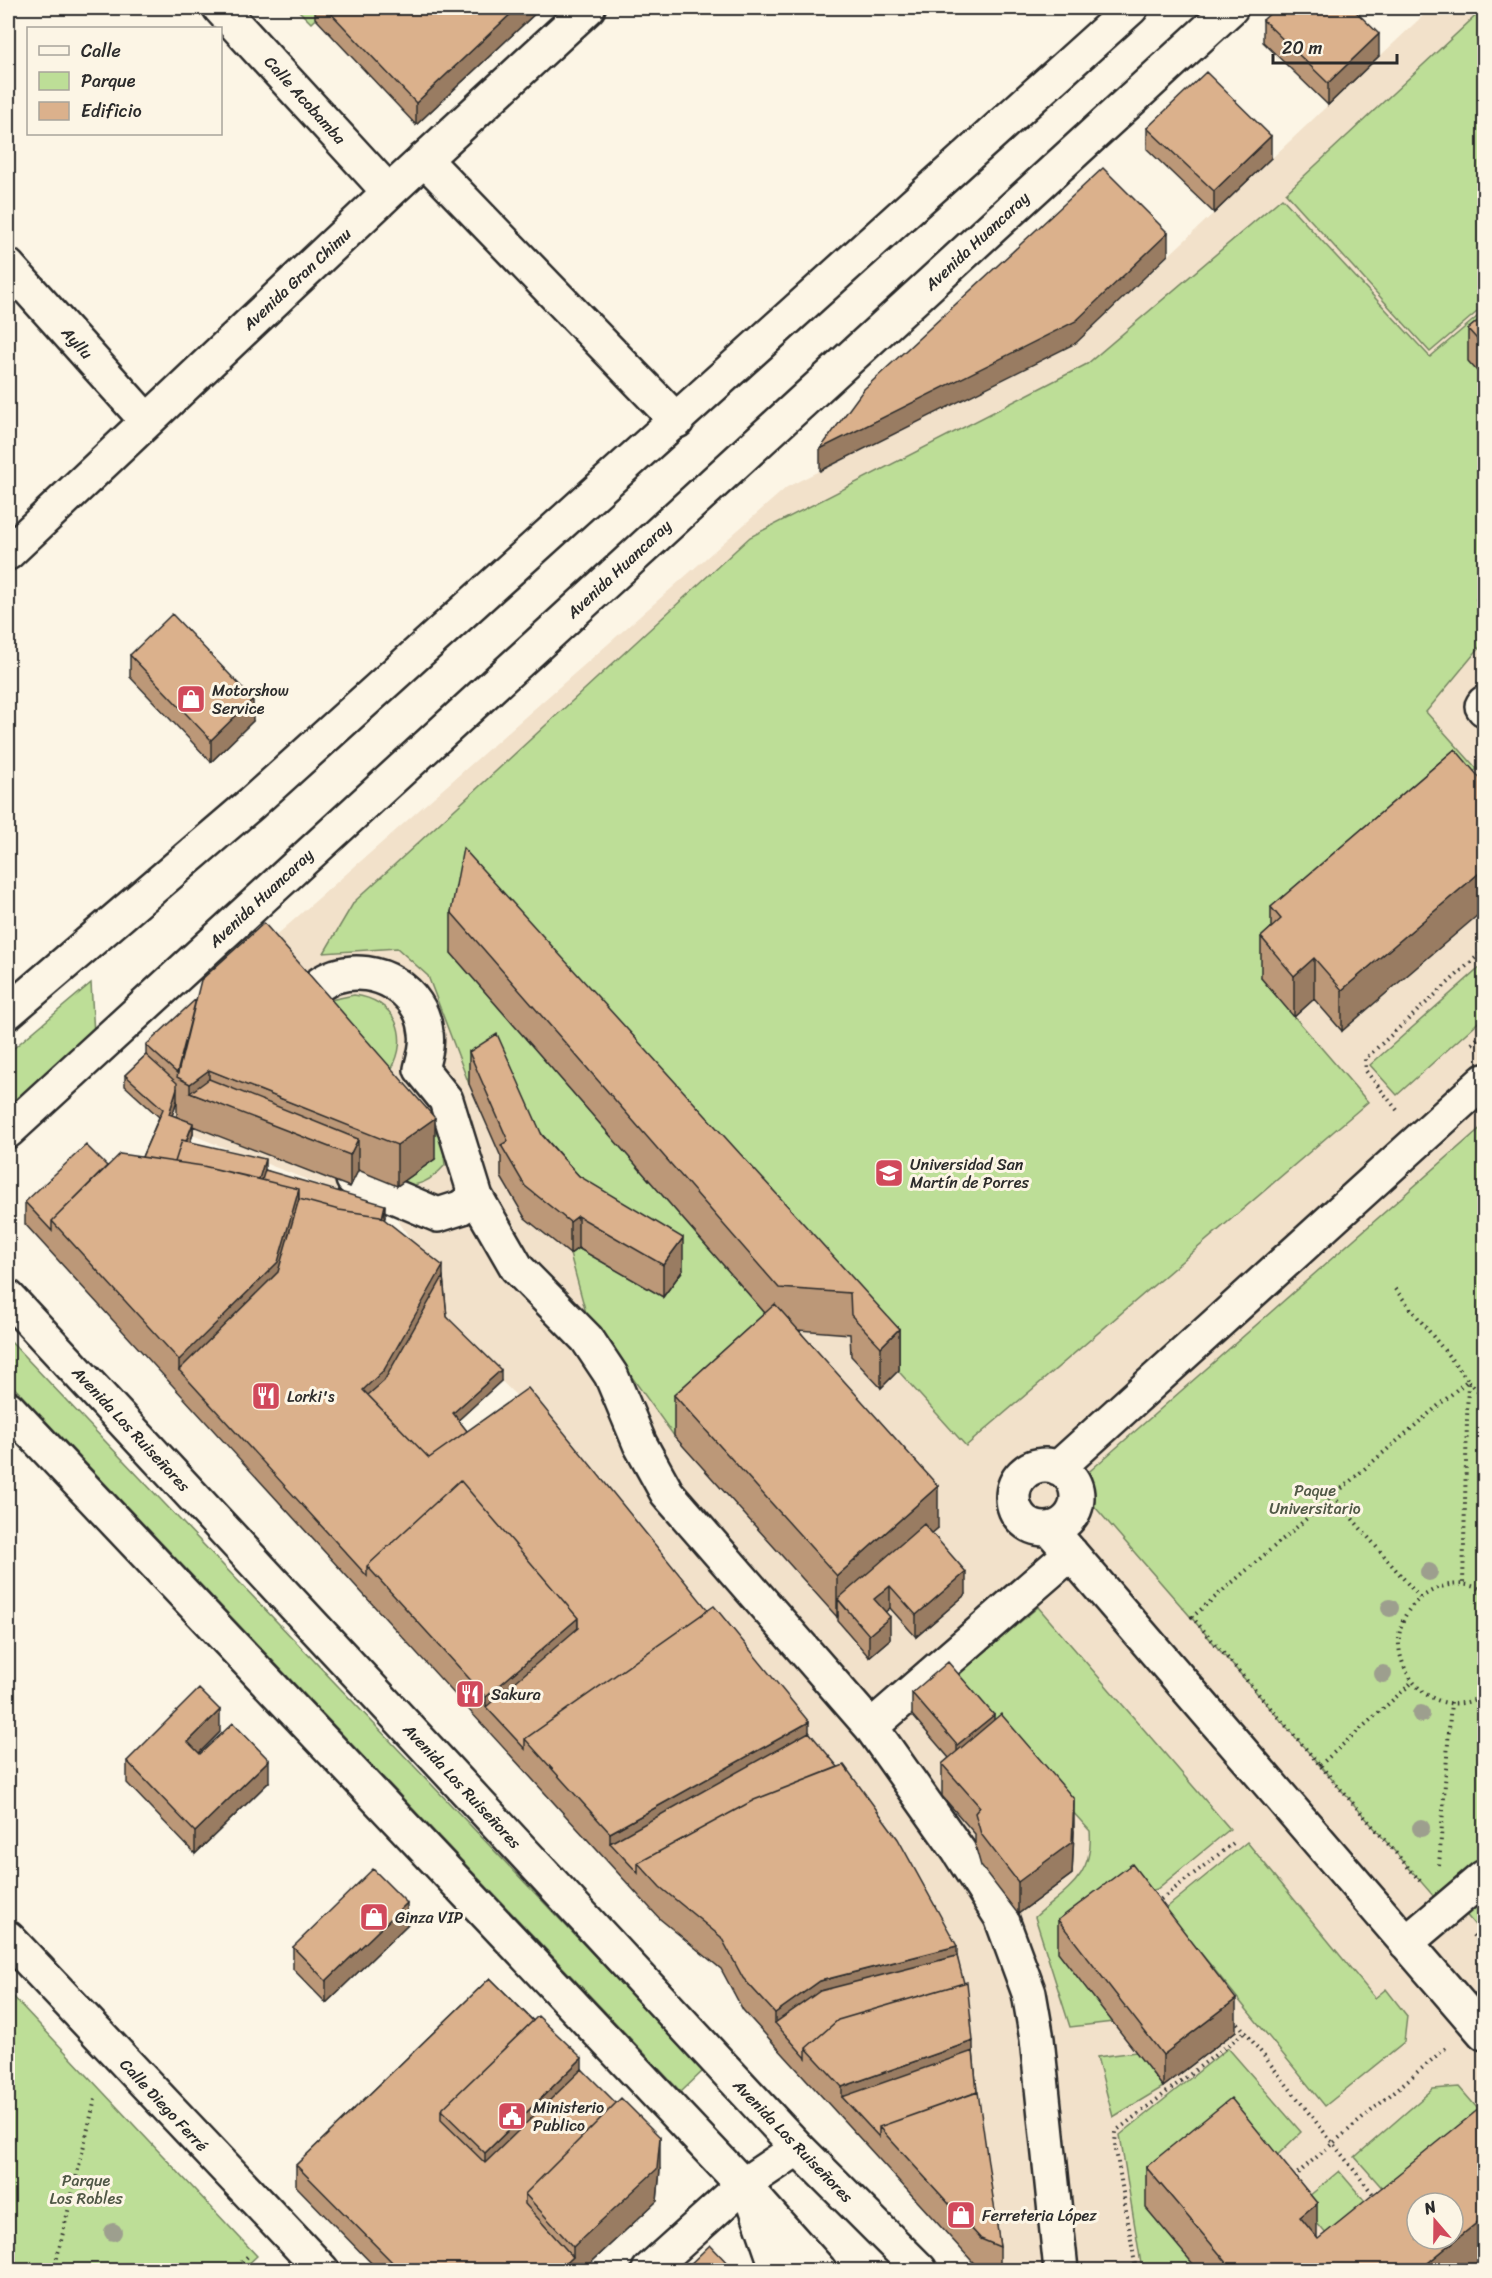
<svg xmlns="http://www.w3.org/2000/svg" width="1492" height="2278" font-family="Sriracha,sans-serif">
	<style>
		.built { fill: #f2e1ca; fill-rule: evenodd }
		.green { fill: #bdde97; stroke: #748461; stroke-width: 1.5 }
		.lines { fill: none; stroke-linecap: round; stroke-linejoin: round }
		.minor-casing { stroke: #2b2b2b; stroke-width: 38 }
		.major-casing { stroke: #2b2b2b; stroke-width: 38 }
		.path { stroke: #2b2b2b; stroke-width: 4; stroke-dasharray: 1.5 4.5; stroke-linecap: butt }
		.minor { stroke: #fcf5e5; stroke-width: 33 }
		.major { stroke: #fcf5e5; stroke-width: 33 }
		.tree { fill: #9d9f8e }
		.wall { fill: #bc9878; stroke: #2b2b2b; stroke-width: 1.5; fill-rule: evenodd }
		.shaded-wall { fill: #997c62; stroke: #2b2b2b; stroke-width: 1.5 }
		.building { fill: #dbb18c; stroke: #2b2b2b; stroke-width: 1.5; fill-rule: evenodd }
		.labels { text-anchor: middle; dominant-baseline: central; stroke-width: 6; stroke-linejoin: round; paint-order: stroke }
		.street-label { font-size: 16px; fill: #2b2b2b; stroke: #fcf5e5 }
		.poi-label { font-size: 16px; fill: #2b2b2b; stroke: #fcf5e5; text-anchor: start }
		.park-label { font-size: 16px; fill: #505846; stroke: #fcf5e5 }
	</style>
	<rect width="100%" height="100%" fill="#fcf5e5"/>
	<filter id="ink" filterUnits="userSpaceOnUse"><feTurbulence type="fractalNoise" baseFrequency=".0167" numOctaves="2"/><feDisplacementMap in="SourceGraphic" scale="12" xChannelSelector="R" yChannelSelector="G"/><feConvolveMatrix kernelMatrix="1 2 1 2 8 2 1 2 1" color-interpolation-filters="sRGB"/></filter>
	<g filter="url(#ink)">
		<path class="built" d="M1431 8H1484V2270H999L526 1405 447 1328 443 1288 393 1213 169 1126 205 998 787 487 1076 343ZM1417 2203H1453V2239H1417Z"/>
		<path class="green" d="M296 8H327L311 23Z
			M1484 8V306L1430 352 1286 193Z
			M1282 198 1430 357 1484 311V592L1476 599 1484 609V642L1426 712 1477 769 1271 947 1261 978 1368 1102 966 1446 463 889 451 953 779 1329 775 1345 674 1436 586 1313 570 1254 578 1248 663 1297 682 1270 469 1084 428 976 397 948 324 953 354 902 750 537 1087 364Z
			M1484 964V1017L1397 1095 1370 1065Z
			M91 983 94 1034 8 1107V1053Z
			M354 995C395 1000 411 1035 391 1070L330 1000Z
			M434 1125 442 1137 445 1165C431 1181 419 1187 397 1186Z
			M1484 1125V1858L1436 1899 1075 1484Z
			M8 1339 704 2071H703L681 2092 8 1381Z
			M1038 1607 1230 1829 1157 1889 1132 1896 1113 2022 1070 2027 1035 1917C1066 1889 1094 1877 1090 1831L953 1679Z
			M1247 1842 1375 1998 1386 1989 1407 2016 1404 2042 1325 2106 1165 1909Z
			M1484 1896V1936L1464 1912Z
			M8 1991 257 2256 242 2270H8Z
			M1228 2048 1301 2132 1259 2173 1147 2208 1199 2270H1142L1120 2135Z
			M1136 2052 1163 2087 1113 2117 1097 2057Z
			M1459 2087 1484 2116 1399 2207 1355 2157 1433 2089Z
			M1339 2171 1382 2221 1343 2254 1311 2216 1308 2197Z"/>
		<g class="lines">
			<g class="minor-casing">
				<path id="minor" d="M220 8 389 192
					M424 159 677 421
					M8 266 147 421
					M8 553 389 192 588 8
					M1484 703 1482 706 1484 709
					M297 1002C309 992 321 981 336 976 376 964 422 989 426 1033 428 1046 424 1057 421 1069L446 1100 476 1197 517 1268 587 1339 611 1375 640 1444 667 1493 871 1727 958 1850 1001 1917 1029 1993 1037 2039 1061 2270
					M353 1179 438 1215 460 1208 476 1197
					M1013 1497a32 32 0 1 1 64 0a32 32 0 1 1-64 0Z
					M1058 1468 1484 1081
					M1050 1529 1484 2033
					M871 1727 1071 1553
					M8 1938 322 2270
					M1406 1943 1484 1877
					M752 2195 778 2270
					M649 2270 743 2185 798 2148"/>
			</g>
			<g class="major-casing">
				<path id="major" d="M8 1012 252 803 1131 8
					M8 1131 1231 8
					M8 1297 798 2148 920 2270
					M8 1408 743 2185 819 2270"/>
			</g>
			<path class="path" d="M1472 1044 1484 1032
				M1397 1110 1366 1071 1365 1059 1484 950
				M1395 1289 1468 1380 1463 1584
				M1333 1496 1420 1598
				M1484 1591C1470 1583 1451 1582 1436 1589 1358 1623 1417 1735 1484 1695
				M1320 1765 1413 1682
				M1439 1865 1451 1702
				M1420 1881 1192 1617 1468 1380 1484 1399
				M1156 1903 1236 1841
				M1473 1935 1484 1948
				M1234 2018 1376 2198
				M1293 2177 1447 2047
				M54 2270 96 2095
				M233 2270 248 2256
				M1136 2270 1115 2144 1116 2131 1245 2032"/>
			<use href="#minor" class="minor"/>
			<use href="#major" class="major"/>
		</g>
		<g class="tree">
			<circle cx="1429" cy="1572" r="9"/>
			<circle cx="1390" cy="1608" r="9"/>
			<circle cx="1383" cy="1674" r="9"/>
			<circle cx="1421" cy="1714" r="9"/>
			<circle cx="1421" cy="1828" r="9"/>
			<circle cx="113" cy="2232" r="9"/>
		</g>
		<path class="wall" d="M315 8H541L416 125 315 18Z
			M1263 20 1379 56 1328 105 1263 42Z
			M1147 128 1271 158 1214 213 1147 149Z
			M1485 315V380L1468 361V329Z
			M130 655 253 721 211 762 130 677Z
			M1455 749 1342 1031 1314 999 1294 1017 1261 978V937L1271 928V907Z
			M451 912 899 1329V1370L881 1388 851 1356 850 1334 799 1330 938 1528 932 1533 966 1594 916 1637 890 1608 885 1612 890 1639 869 1657 838 1621V1616L837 1617 674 1436V1395L765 1313 451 953Z
			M146 1045 435 1159 397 1186 358 1170 350 1187 193 1126V1134L190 1142 265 1170 385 1217 384 1220 443 1277 447 1317 501 1381 458 1420 467 1431 708 1610 809 1732 957 1956 973 2051 977 2092 1000 2247V2271H981L743 2010 721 1969 660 1919 25 1224V1202L107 1166 142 1157 159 1117 125 1086V1075L146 1055ZM177 1100V1117L172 1115Z
			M469 1052 579 1176 683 1270 663 1297 578 1248 570 1254 525 1218 501 1177V1157L469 1084Z
			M912 1693 994 1721 1074 1831 1072 1874 1018 1914 981 1866 975 1845V1834L942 1796V1764L949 1758 912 1715Z
			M220 1732 199 1753 269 1782 195 1854 127 1783V1761Z
			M1058 1920 1236 2031 1163 2087 1058 1952Z
			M407 1925 326 2003 293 1969V1947Z
			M490 1978 582 2069 660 2169 657 2201 582 2271H379L296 2186V2165Z
			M1146 2167 1318 2239 1485 2257 1468 2271H1199L1146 2208Z"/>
		<path class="shaded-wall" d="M517 8H541L416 125V103Z
			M1379 34V56L1328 105V83Z
			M1271 136V158L1214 213V191Z
			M1168 233V255L1076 343 820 471V449Z
			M253 699V721L211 762V740Z
			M1485 868V909L1342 1031V990Z
			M1314 958V999L1294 1017V976Z
			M209 1070V1100L190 1093V1084Z
			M177 1088V1100L169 1126V1114Z
			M435 1118V1159L397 1186V1145Z
			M193 1123V1134L179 1173 175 1172Z
			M358 1139V1171L350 1187V1155Z
			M265 1159V1181L256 1187Z
			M299 1189V1221L278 1294 179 1370V1360Z
			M385 1205V1217L380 1238V1227Z
			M578 1216V1248L570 1254V1222Z
			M683 1238V1270L663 1297V1265Z
			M443 1266V1288L369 1406 363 1390Z
			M899 1329V1370L881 1388V1347Z
			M501 1370V1381L453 1425V1413Z
			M938 1486V1528L846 1609 838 1599V1616L837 1617V1576Z
			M966 1572V1594L916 1637V1615Z
			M890 1586V1608L874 1621V1599Z
			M890 1617V1639L869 1657V1635Z
			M578 1618V1650L486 1707V1697Z
			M220 1710V1732L188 1764V1742Z
			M994 1715V1737L957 1767V1745Z
			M809 1722V1754L610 1843V1833Z
			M269 1760V1782L195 1854V1832Z
			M1074 1799V1831L1072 1874 1018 1914V1882Z
			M407 1903V1925L326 2003V1981Z
			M957 1946V1978L775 2023V2013L820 1981Z
			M1236 1999V2031L1163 2087V2055Z
			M973 2041V2073L842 2097V2087Z
			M582 2058V2090L485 2185V2153Z
			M660 2137V2169L657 2201 582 2271H558L573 2257V2247Z
			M1317 2203V2244L1300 2217Z
			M1485 2216V2257L1468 2271H1418Z"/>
		<path class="building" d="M326 8H517L416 103Z
			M1276 8H1352L1379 34 1328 83 1263 20Z
			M1206 72 1271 136 1214 191 1147 128Z
			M1103 168 1168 233 1076 321 820 449 864 389Z
			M1485 315V348L1468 329Z
			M172 614 253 699 211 740 130 655Z
			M1455 749 1485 784V868L1342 990 1314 958 1294 976 1261 937 1281 919 1271 907Z
			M463 848 899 1329 881 1347 851 1315 850 1293 779 1288 451 912Z
			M264 923 435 1118 397 1145 209 1070 190 1084 177 1077 201 980Z
			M196 999 177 1073 146 1045Z
			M497 1034 542 1135 579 1176 683 1238 663 1265 578 1216 570 1222 525 1186 501 1145 508 1141 469 1052Z
			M146 1055 177 1083V1088L169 1114 193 1123 186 1141 182 1140 175 1162 142 1157 163 1109 125 1075Z
			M209 1079 358 1139 350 1155 190 1093Z
			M182 1140 265 1159 259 1179 203 1166 175 1162Z
			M86 1145 107 1166 52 1221V1231L25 1202Z
			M120 1154 203 1166 299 1189 278 1262 179 1360 52 1221Z
			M265 1170 385 1205 382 1218 380 1216 339 1210 299 1199V1189L262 1180Z
			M299 1199 339 1210 380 1216 443 1266 384 1370 363 1390 429 1458 528 1388 708 1610 525 1739V1749L486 1707 578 1628V1618L460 1480 367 1566V1576L179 1370 278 1272Z
			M443 1277 447 1317 501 1370 453 1413 467 1431 429 1458 368 1395 384 1381Z
			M775 1304 938 1486 837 1576 674 1395Z
			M460 1480 578 1618 486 1697 367 1566Z
			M924 1524 966 1572 916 1615 890 1586 874 1599 890 1617 869 1635 838 1599Z
			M714 1606 809 1722 610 1833 525 1739Z
			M948 1662 994 1715 957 1745 912 1693Z
			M199 1689 220 1710 188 1742 200 1754 233 1723 269 1760 195 1832 127 1761Z
			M1001 1714 1074 1799 1072 1842 1018 1882 981 1834 975 1813 980 1807 942 1764Z
			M809 1732 838 1767 754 1800 638 1863V1873L610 1843Z
			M844 1765 898 1839 957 1946 820 1981 775 2013 743 1978 721 1937 660 1887 638 1863 754 1800Z
			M1132 1864 1236 1999 1163 2055 1058 1920Z
			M373 1869 407 1903 326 1981 293 1947Z
			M957 1956 964 1983 838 2020 806 2048V2058L775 2023 820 1991Z
			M490 1978 533 2021 441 2110V2120L485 2163 582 2069 616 2103 525 2194V2204L573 2257 558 2271H401L296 2165Z
			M967 1982 973 2041 842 2087 806 2048 838 2020Z
			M538 2016 582 2058 485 2153 441 2110Z
			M973 2051 977 2092 879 2127V2137L842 2097Z
			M978 2092 1000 2247 981 2239 879 2127Z
			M621 2098 660 2137 657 2169 573 2247 525 2194Z
			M1231 2098 1317 2203 1300 2217 1318 2239 1485 2104V2216L1418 2271H1242L1240 2268 1238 2271H1234L1146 2167ZM1417 2203H1453V2239H1417Z
			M710 2245 735 2271H683Z"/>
	</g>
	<defs>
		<g id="shop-square" transform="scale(1.5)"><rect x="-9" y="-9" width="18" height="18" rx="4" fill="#d1495b" stroke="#fcf5e5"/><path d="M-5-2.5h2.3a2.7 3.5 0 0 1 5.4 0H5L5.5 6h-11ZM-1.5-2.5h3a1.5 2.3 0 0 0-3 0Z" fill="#fff"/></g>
		<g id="university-square" transform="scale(1.5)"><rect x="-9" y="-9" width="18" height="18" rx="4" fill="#d1495b" stroke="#fcf5e5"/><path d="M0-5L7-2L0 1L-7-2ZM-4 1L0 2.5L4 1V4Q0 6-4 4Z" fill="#fff"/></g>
		<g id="restaurant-square" transform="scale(1.5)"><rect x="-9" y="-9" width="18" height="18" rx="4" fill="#d1495b" stroke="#fcf5e5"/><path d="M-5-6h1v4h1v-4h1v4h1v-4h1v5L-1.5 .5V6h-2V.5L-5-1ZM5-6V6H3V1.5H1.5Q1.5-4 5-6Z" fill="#fff"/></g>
		<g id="civic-square" transform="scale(1.5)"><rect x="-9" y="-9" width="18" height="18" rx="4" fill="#d1495b" stroke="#fcf5e5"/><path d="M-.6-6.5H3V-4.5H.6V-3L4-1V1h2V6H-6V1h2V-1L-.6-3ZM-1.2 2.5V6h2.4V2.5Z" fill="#fff"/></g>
	</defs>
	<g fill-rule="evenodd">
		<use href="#shop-square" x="191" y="699"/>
		<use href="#university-square" x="889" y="1173"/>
		<use href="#restaurant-square" x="266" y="1396"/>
		<use href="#restaurant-square" x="470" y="1694"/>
		<use href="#shop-square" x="374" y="1917"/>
		<use href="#civic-square" x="512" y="2116"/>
		<use href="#shop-square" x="961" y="2215"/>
	</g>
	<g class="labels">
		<g class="street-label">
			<text transform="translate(305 100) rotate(48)">Calle Acobamba</text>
			<text transform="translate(977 241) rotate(-43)">Avenida Huancaray</text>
			<text transform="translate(297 279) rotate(-43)">Avenida Gran Chimu</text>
			<text transform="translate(77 343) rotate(48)">Ayllu</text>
			<text transform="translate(619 569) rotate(-43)">Avenida Huancaray</text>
			<text transform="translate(261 898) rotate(-43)">Avenida Huancaray</text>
			<text transform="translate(131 1429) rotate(47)">Avenida Los Ruiseñores</text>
			<text transform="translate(462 1786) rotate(47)">Avenida Los Ruiseñores</text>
			<text transform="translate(164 2105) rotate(47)">Calle Diego Ferré</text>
			<text transform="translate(793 2141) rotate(46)">Avenida Los Ruiseñores</text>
		</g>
		<g class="poi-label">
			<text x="212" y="690">Motorshow<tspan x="212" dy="18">Service</tspan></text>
			<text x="910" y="1164">Universidad San<tspan x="910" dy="18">Martín de Porres</tspan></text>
			<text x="287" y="1396">Lorki's</text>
			<text x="491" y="1694">Sakura</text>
			<text x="395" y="1917">Ginza VIP</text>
			<text x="533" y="2107">Ministerio<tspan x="533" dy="18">Publico</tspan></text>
			<text x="982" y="2215">Ferreteria López</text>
		</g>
		<g class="park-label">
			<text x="1315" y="1490">Paque<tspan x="1315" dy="18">Universitario</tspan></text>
			<text x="86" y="2180">Parque<tspan x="86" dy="18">Los Robles</tspan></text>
		</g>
	</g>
	<rect width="1492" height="2278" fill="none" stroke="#fcf5e5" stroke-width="30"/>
	<rect x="15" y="15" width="1462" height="2248" fill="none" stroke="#2b2b2b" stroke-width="2" filter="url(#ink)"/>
	<rect x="27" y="27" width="195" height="108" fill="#fcf5e5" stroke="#a8a49b" stroke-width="1.5"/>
	<rect x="39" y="46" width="30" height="9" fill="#fcf5e5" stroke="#a8a49b" stroke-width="1.5"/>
	<text x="81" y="57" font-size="18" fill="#2b2b2b">Calle</text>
	<rect x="39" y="72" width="30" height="18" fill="#bdde97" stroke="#a8a49b" stroke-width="1.5"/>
	<text x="81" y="87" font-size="18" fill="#2b2b2b">Parque</text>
	<rect x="39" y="102" width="30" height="18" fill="#dbb18c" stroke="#a8a49b" stroke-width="1.5"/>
	<text x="81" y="117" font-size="18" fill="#2b2b2b">Edificio</text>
	<g transform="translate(1435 2221) rotate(340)"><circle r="28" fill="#fcf5e5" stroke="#a8a49b" stroke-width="1.5"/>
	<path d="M0-4.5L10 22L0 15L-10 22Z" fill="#d1495b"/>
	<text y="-9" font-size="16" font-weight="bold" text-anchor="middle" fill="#2b2b2b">N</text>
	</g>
	<path d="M1273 54v9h124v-9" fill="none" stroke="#2b2b2b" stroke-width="3"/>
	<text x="1282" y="54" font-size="18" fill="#2b2b2b" stroke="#fcf5e5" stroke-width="4.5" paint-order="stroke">20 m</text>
</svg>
